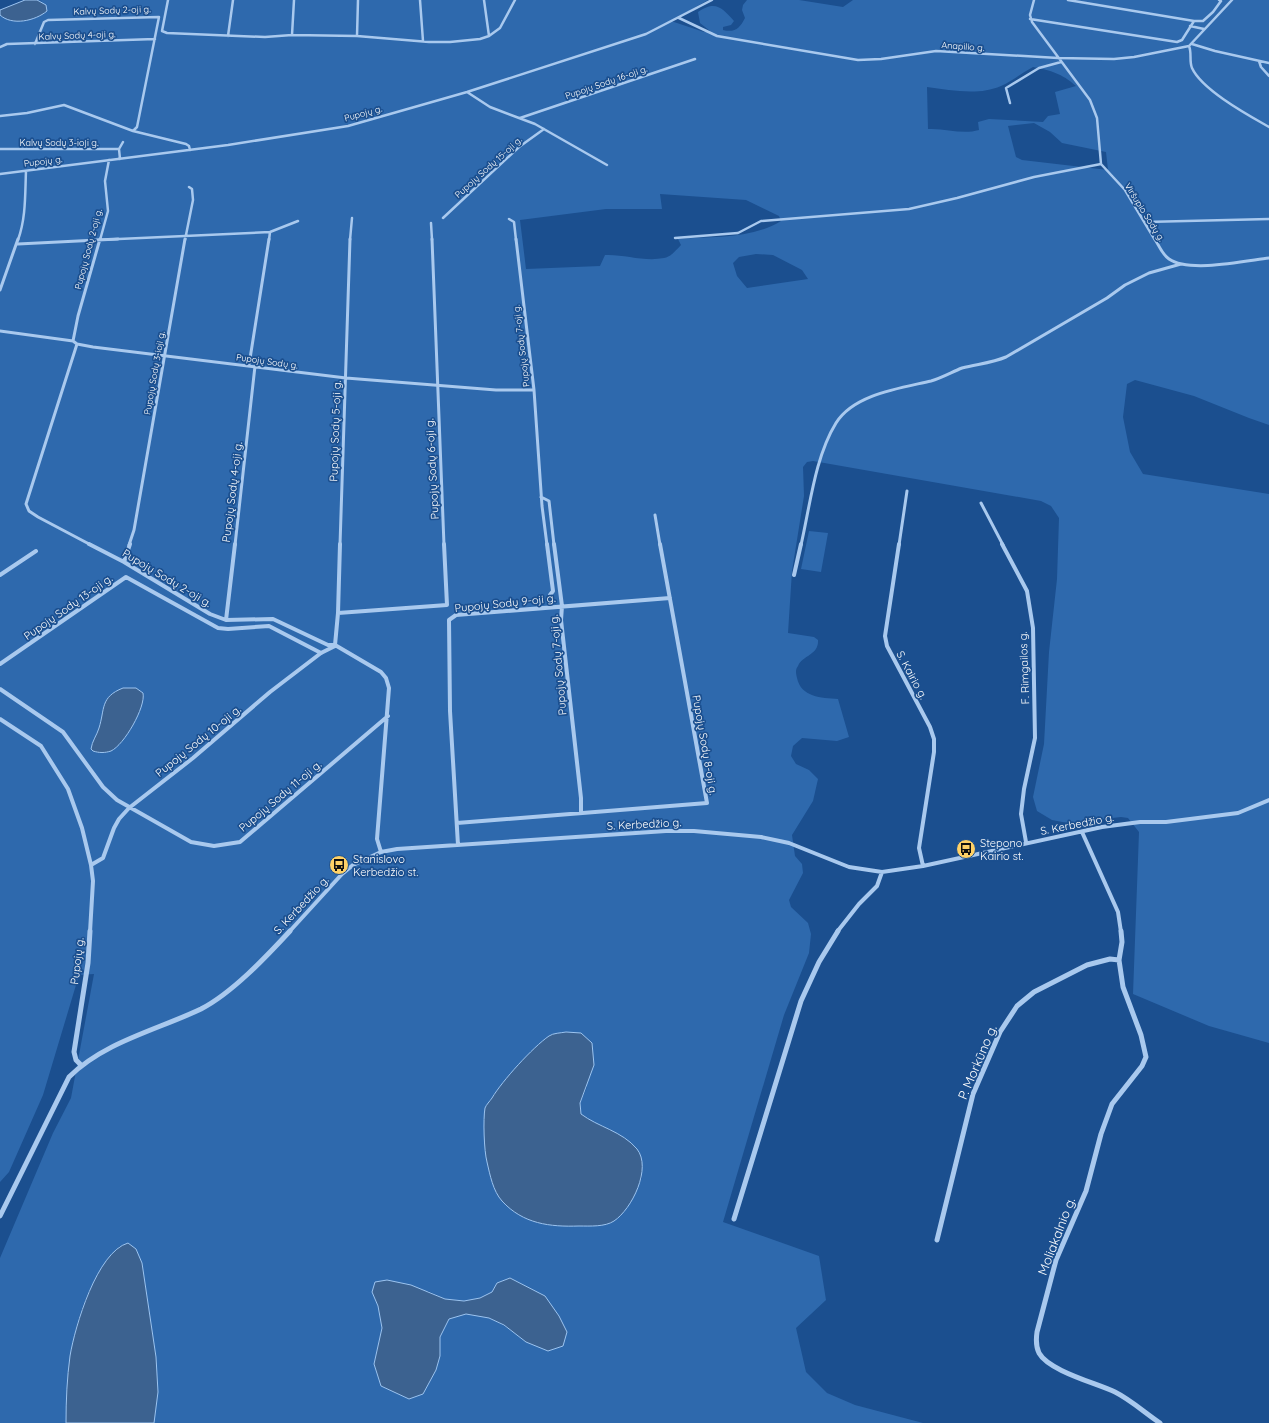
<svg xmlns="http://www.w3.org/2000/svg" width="1269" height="1423" font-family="Quicksand,sans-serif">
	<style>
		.green { fill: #2e69ad; fill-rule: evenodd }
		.water { fill: #3c6290; stroke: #9cc4f0 }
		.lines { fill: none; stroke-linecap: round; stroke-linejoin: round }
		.minor-far3 { stroke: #a9c9ee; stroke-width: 2.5 }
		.minor-far2 { stroke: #a9c9ee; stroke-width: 3 }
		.minor-far1 { stroke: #a9c9ee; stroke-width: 4 }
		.minor { stroke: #a9c9ee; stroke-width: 5 }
		.labels { text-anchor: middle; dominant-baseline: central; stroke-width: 3.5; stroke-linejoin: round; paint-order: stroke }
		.far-street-label { font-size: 9px; fill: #fff; stroke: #1b4f8f }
		.street-label { font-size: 11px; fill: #fff; stroke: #1b4f8f }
		.poi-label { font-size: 11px; fill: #fff; stroke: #1b4f8f; text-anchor: start }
		.near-street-label { font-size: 13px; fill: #fff; stroke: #1b4f8f }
	</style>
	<rect width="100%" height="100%" fill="#1b4f8f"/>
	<path class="green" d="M37 0H708L671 21 704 32 710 31 700 23 698 12C716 0 722 8 734 21L731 25 723 27V30C735 33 740 28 745 18L742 10 743 5 747 0H799L843 7 853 0H1269V425L1249 418 1194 396 1135 380 1127 384 1123 417 1130 452 1143 474 1269 494V1043L1209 1026 1133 994 1139 832 1128 818 1121 817 1068 823 1052 820 1037 811 1033 797 1044 744 1049 652 1057 579 1059 518 1051 506 1041 501 813 461 807 462 803 467 804 496 792 571 788 633 814 637 818 640C819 655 803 655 798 666 795 670 796 673 797 678 801 697 821 698 838 699L849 737 837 741 802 738 793 746 791 756 796 764 809 770 818 779 813 801 792 835 795 856 802 864 803 873 789 900 791 907 808 923 811 934 809 953 784 1015 723 1222 819 1256 826 1300 796 1328 806 1372 827 1393 855 1405 923 1423H154L158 1392 156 1357 142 1263 120 1246C75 1290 66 1362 66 1423H0V1258L53 1133 71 1098 94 974 79 975 43 1095 9 1172 0 1182V15L2 17 42 1ZM1033 67C1052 71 1061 73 1076 86L1055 92 1060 114 1048 116 1043 122 989 119 978 122 979 130C962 135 946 128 928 129L927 87C951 90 978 96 1001 86 1012 81 1022 73 1033 67ZM1034 123 1050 132 1062 143 1106 152 1108 170 1022 160 1016 157 1008 126ZM660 194 746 200 779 216 781 221C750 240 713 236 678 239L681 245C676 250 671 257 664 258 644 262 624 254 605 255L600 266 526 269 520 220 606 209H662ZM756 254 773 255 802 270 808 279 747 288 737 276 733 263 739 257ZM566 1032 587 1087 580 1103 581 1114 589 1120 611 1130 637 1149 642 1178 627 1207 614 1221 485 1108 497 1090 531 1053 550 1035ZM510 1278 545 1296 526 1342C508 1328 491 1314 467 1314 461 1314 454 1318 449 1319L440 1337V1356L436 1370 423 1394 409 1399 381 1386 374 1364 382 1328 378 1306 372 1292 428 1291 445 1299 464 1301 480 1298 492 1292 497 1283Z
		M809 531 828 533 821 572 801 569Z"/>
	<path class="water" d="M25 0H37L46 5 47 11C35 21 12 26 0 15V10Z
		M123 688H136L143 693C146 707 124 745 111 751 105 753 99 753 93 751L91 749C92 741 97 735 99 728 105 709 100 697 123 688Z
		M566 1032 581 1033 592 1043 594 1065 580 1103 581 1114C598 1127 622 1131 637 1149 652 1168 632 1209 614 1221 605 1227 590 1226 579 1226 550 1227 523 1224 502 1201 493 1191 490 1175 487 1162 484 1151 483 1119 485 1108 486 1105 490 1101 492 1098 502 1081 533 1047 549 1036 553 1033 561 1033 566 1032Z
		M128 1243 136 1249 142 1263 156 1357 158 1392 154 1423H66C66 1400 67 1378 70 1356 75 1326 97 1252 128 1243Z
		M510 1278 545 1296 559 1316 567 1332 563 1346 548 1351 526 1342 504 1325 489 1318 466 1314 449 1319 440 1337V1356L436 1370 423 1394 409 1399 381 1386 374 1364 382 1328 378 1306 372 1292 375 1282 387 1280 411 1285 445 1299 464 1301 480 1298 492 1292 497 1283Z"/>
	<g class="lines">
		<path class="minor-far3" d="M168 0 162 31 167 33 265 37 292 35 357 36 429 42H450L480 39 489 36 500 28 515 0
			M420 0 423 41
			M484 0 489 36
			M1034 0 1030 15 1032 22 1090 100 1097 118 1101 164 1125 190 1155 240
			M1068 0 1194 21
			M679 18 717 36 858 60 881 59 936 51 1058 58 1114 59 1134 57 1189 46 1232 0
			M1030 19 1177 42 1182 40 1194 21H1203L1213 12 1221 1 1219 0
			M1190 26 1204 29
			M292 35 294 0
			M228 36 233 0
			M357 36 358 0
			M35 44 44 22 48 20 159 17 137 127 133 131
			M1192 44 1215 51 1269 63
			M1189 46C1192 53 1189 61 1192 68 1202 90 1248 115 1269 127
			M0 47 7 44 155 39
			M1259 61 1261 67 1269 76
			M467 92 490 107 535 124 607 165
			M1010 103 1006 88 1039 68 1061 62
			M0 116 27 113 64 105 133 131 186 144 189 146 190 150
			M520 118 695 59
			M0 149H119
			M120 159 119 149 123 142
			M0 174 228 145 348 126 467 92 646 34 712 0
			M443 218 519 147 544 129
			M509 219 514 222 516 240
			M1145 222 1269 219
			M431 223 432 240
			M675 238 738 233 761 221 909 209 957 198 1034 177 1101 164
			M18 240C26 218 25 195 26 171
			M97 240 270 232 298 221
			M100 240 108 211 105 181 109 160
			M185 240 193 200 192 189 189 187
			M269 240 270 232
			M350 240 352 218"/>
		<path class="minor-far2" d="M432 239 444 545
			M516 239 534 390 542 506 547 545
			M1155 239C1159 246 1162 254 1169 259 1189 273 1245 261 1269 258
			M18 244 118 239
			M0 290 18 239
			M0 331 73 341 77 344 93 347 346 378 496 390H534
			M73 341 78 316 100 239
			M77 344 26 504 29 511 38 517 91 545
			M249 365 269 239
			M541 497 549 501 554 545
			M981 503 1003 545
			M655 515 660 545
			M129 545 134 530 185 239
			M235 545 255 366
			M340 545 350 239
			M801 545C810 506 815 457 836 423 854 394 901 388 931 381 942 378 952 372 962 368 977 364 992 363 1006 357L1107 298 1125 285 1149 273 1181 264
			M899 545 907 491"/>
		<path class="minor-far1" d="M89 544 124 562 210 614 226 620 273 619 328 645H335L381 672 386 678 389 688 377 839 381 852
			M547 544 553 591 550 595
			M554 544 562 606 561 620 581 798V812
			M899 544 885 636 887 646 930 727 934 739V752L919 848 923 866
			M1002 544 1027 591 1033 628 1035 738 1024 789 1021 814 1026 842
			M124 562 130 544
			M0 575 36 551
			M794 575 801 544
			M338 613 447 605 444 544
			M226 620 235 544
			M335 645 338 613 340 544
			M0 664 126 577 218 628 228 629 269 626 321 653
			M0 689 63 732 103 787 117 800 191 842 214 846 240 842 388 716
			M0 719 41 746 68 789 82 828 91 865 93 881 90 932
			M457 823 707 803 660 544
			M1082 832 1118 912 1121 932
			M458 845 450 711 449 620 456 615 670 598
			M91 865 103 858 114 828 119 819 129 808 193 758 270 692 321 653 335 646
			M289 932 342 874 353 865 381 852 397 849 666 831H694L761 837 789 843 849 867 882 872 923 866 1102 827 1140 822H1166L1238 813 1269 800
			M837 932 859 904 877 886 882 872"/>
		<path class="minor" d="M1121 931 1122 942 1119 960 1123 987 1141 1035 1146 1057 1142 1066 1112 1104 1101 1134 1086 1191 1056 1260 1037 1332C1036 1339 1036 1347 1039 1353 1049 1371 1096 1383 1115 1392 1131 1400 1145 1413 1160 1423
			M81 1065 76 1060 74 1052 88 963 90 931
			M0 1216 69 1077C104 1042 157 1030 201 1009 232 993 266 957 290 931
			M734 1219 801 1001 819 962 838 931
			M937 1240 973 1094 1000 1032 1017 1006 1034 992 1087 965 1110 959 1119 960"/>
	</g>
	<defs>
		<g id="bus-disc" transform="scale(1)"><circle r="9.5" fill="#ffd166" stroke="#1b4f8f"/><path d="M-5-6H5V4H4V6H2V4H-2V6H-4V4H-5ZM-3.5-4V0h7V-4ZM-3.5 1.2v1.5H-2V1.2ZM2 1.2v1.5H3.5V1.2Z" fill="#111"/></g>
	</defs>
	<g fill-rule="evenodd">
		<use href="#bus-disc" x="966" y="849"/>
		<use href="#bus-disc" x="339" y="865"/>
	</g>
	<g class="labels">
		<g class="far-street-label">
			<text transform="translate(112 10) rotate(-2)">Kalvų Sodų 2-oji g.</text>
			<text transform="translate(77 35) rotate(-2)">Kalvų Sodų 4-oji g.</text>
			<text transform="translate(963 46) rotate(4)">Anapilio g.</text>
			<text transform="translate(606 82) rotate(-19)">Pupojų Sodų 16-oji g.</text>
			<text transform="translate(363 113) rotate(-15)">Pupojų g.</text>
			<text x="59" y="142">Kalvų Sodų 3-ioji g.</text>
			<text transform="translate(43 161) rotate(-7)">Pupojų g.</text>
			<text transform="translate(488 167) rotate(-42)">Pupojų Sodų 15-oji g.</text>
			<text transform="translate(1145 212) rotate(58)">Viršupio Sodų g.</text>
			<text transform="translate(88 249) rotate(-75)">Pupojų Sodų 2-oji g.</text>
			<text transform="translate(521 346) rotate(-97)">Pupojų Sodų 7-oji g.</text>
			<text transform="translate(267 361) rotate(8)">Pupojų Sodų g.</text>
			<text transform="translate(154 373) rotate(-80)">Pupojų Sodų 3-ioji g.</text>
		</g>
		<g class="street-label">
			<text transform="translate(335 431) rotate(-88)">Pupojų Sodų 5-oji g.</text>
			<text transform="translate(432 469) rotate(-93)">Pupojų Sodų 6-oji g.</text>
			<text transform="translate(232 492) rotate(-83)">Pupojų Sodų 4-oji g.</text>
			<text transform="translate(167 578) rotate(31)">Pupojų Sodų 2-oji g.</text>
			<text transform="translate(505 603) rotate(-6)">Pupojų Sodų 9-oji g.</text>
			<text transform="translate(68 607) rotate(-35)">Pupojų Sodų 13-oji g.</text>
			<text transform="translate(558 665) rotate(-95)">Pupojų Sodų 7-oji g.</text>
			<text transform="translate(1024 668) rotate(-92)">F. Rimgailos g.</text>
			<text transform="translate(912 675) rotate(62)">S. Kairio g.</text>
			<text transform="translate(198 741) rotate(-39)">Pupojų Sodų 10-oji g.</text>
			<text transform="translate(705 745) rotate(80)">Pupojų Sodų 8-oji g.</text>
			<text transform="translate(280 796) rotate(-40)">Pupojų Sodų 11-oji g.</text>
			<text transform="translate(644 824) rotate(-3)">S. Kerbedžio g.</text>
			<text transform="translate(1077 824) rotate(-11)">S. Kerbedžio g.</text>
			<text transform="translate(301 905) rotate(-47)">S. Kerbedžio g.</text>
			<text transform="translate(77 961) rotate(-83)">Pupojų g.</text>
		</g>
		<g class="poi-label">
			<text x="980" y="843">Stepono<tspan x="980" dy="13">Kairio st.</tspan></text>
			<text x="353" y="859">Stanislovo<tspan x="353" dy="13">Kerbedžio st.</tspan></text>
		</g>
		<g class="near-street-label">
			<text transform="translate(977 1062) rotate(-67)">P. Morkūno g.</text>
			<text transform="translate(1056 1236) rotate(-69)">Moliakalnio g.</text>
		</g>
	</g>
</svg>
